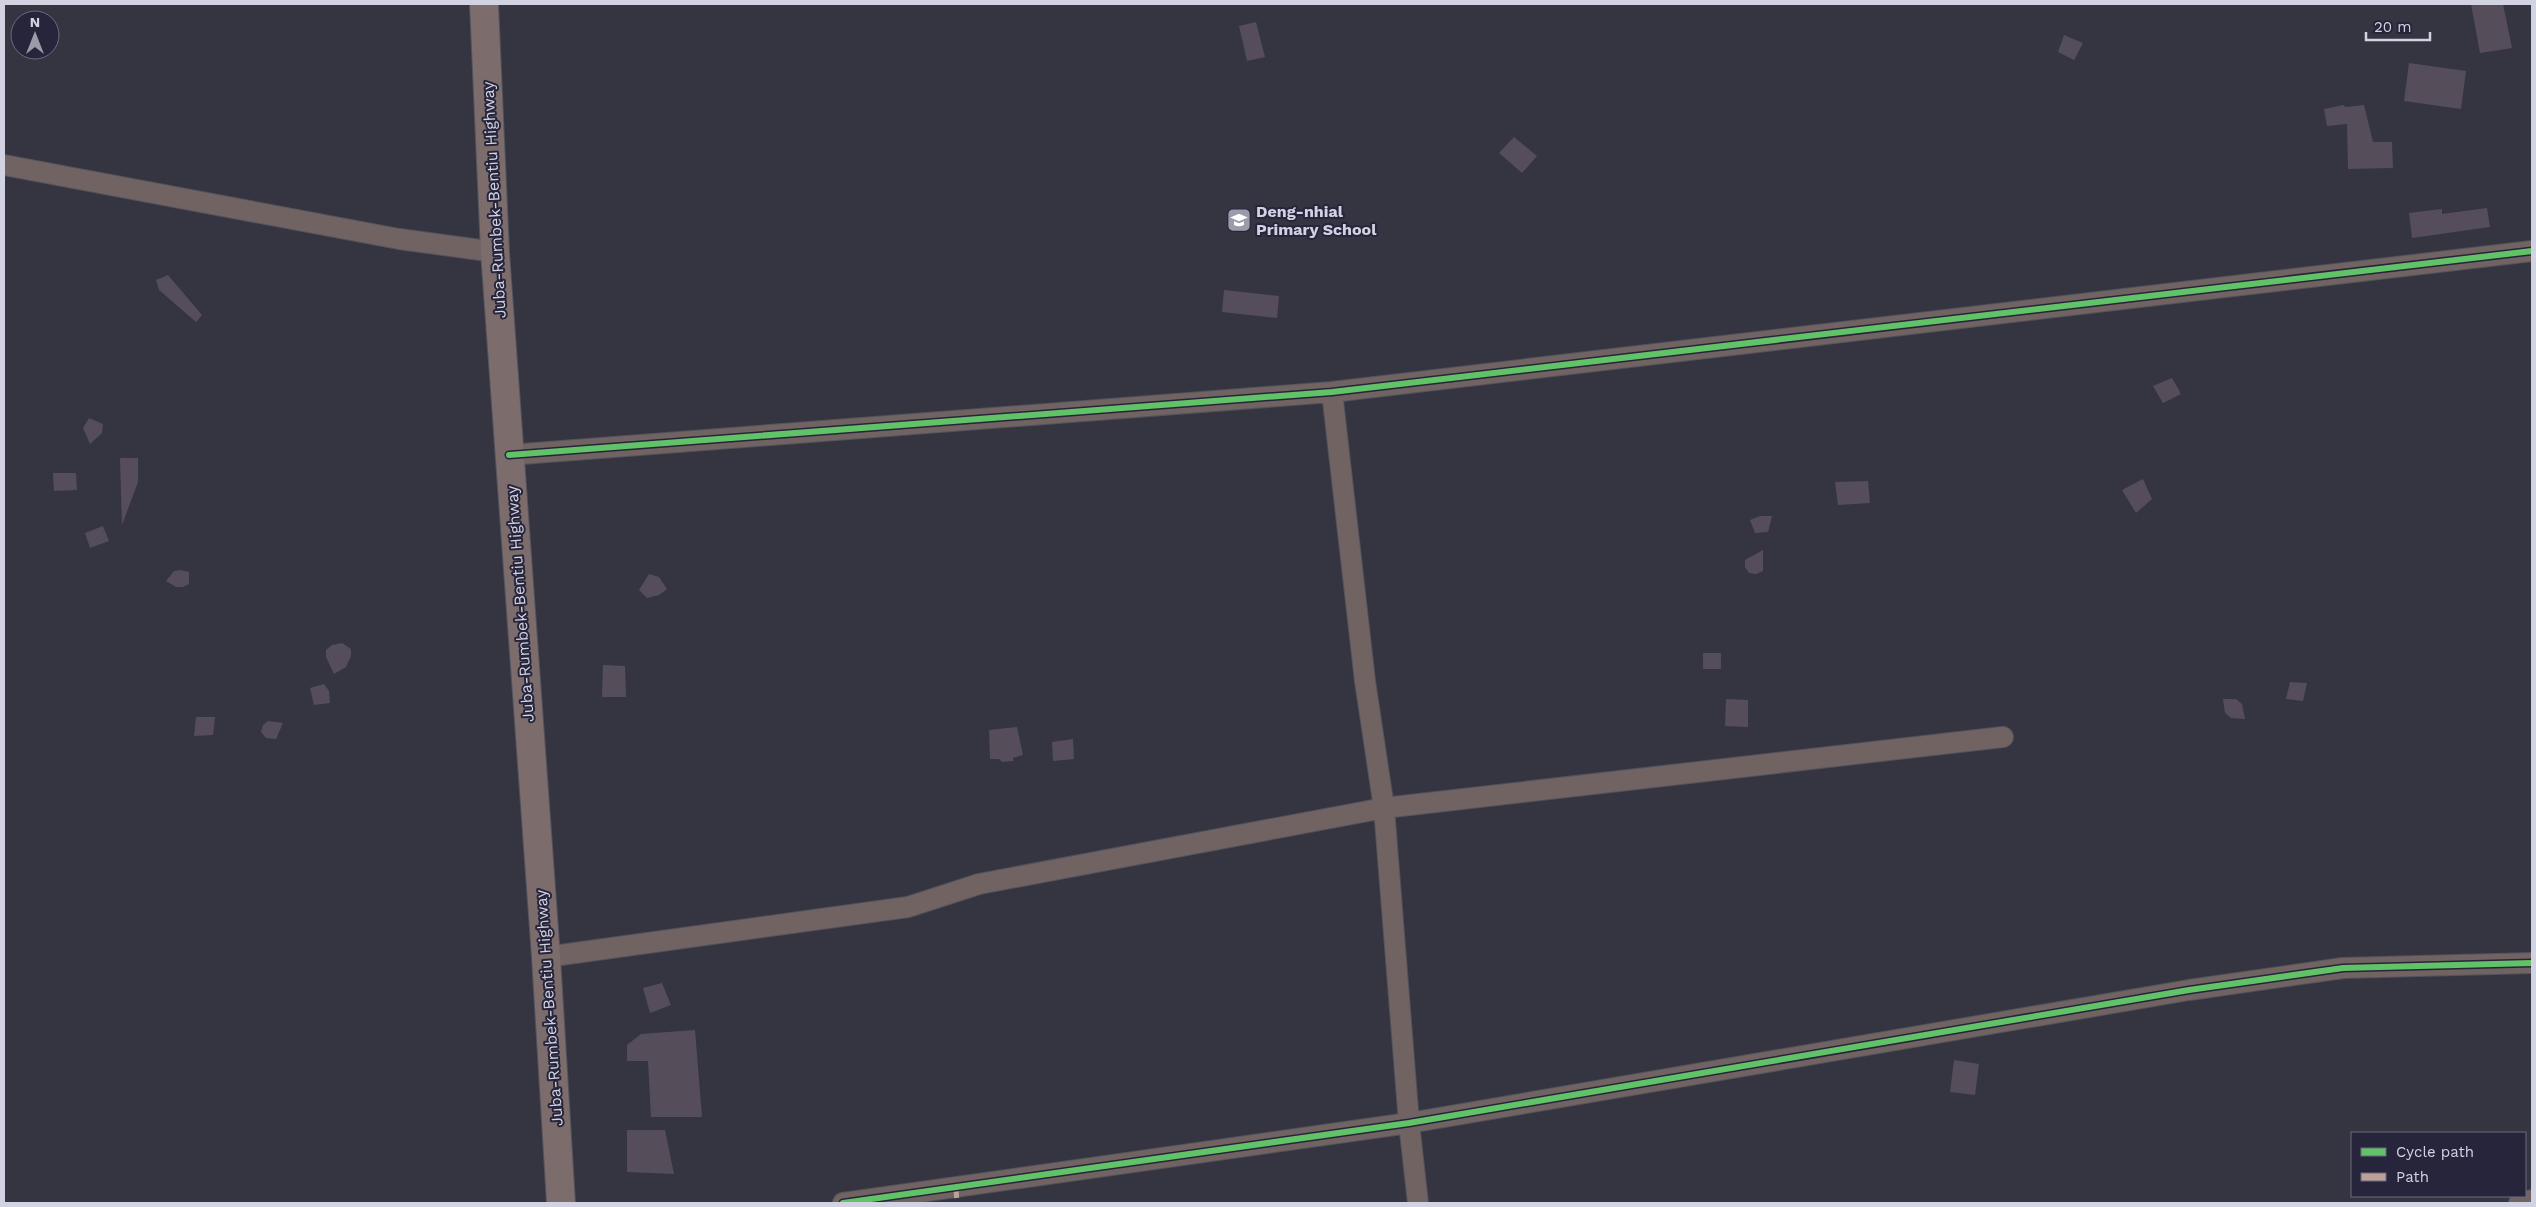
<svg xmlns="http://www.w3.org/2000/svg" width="2536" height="1207" font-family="'Work Sans',sans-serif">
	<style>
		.building { fill: #554e5a }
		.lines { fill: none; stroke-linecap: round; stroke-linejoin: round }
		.minor-casing { stroke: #52525d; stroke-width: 22 }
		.primary-casing { stroke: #52525d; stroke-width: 30 }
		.minor { stroke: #706362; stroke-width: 20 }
		.primary { stroke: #7c6c6c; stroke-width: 28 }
		.quiet { stroke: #bda197; stroke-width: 5; stroke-dasharray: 10 5; stroke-linecap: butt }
		.cycleway-casing { stroke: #26253c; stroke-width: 9 }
		.cycleway { stroke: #61c268; stroke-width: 6 }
		.labels { text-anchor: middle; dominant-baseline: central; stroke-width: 4; stroke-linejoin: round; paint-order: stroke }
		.street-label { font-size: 16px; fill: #d2d3e2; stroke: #26253c }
		.poi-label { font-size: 16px; font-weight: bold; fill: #d2d3e2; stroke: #26253c; text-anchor: start }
	</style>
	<rect width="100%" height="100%" fill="#353541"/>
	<path class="building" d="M2471 4H2503L2512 48 2480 53Z
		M1256 22 1265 57 1247 61 1239 26Z
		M2064 35 2083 43 2074 60 2058 52Z
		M2409 63 2466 71 2461 109 2404 101Z
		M2344 105 2345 107 2364 105 2373 142H2392L2393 168 2348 169 2347 124 2327 126 2324 109Z
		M1514 137 1537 156 1522 173 1499 153Z
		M2487 208 2490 227 2412 238 2409 213 2442 209V214Z
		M168 275 202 315 196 322 159 290 156 280Z
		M1224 290 1279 296 1277 318 1222 312Z
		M2172 378 2181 394 2163 403 2153 386Z
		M89 418 103 424 102 433 90 444 83 428Z
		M120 458H138V482L122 525Z
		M53 473H76L77 490 54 491Z
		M2143 479 2152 499 2136 513 2122 490Z
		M1868 481 1870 503 1838 505 1835 482Z
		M1760 516H1772L1768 532 1755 533 1750 520Z
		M103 526 109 541 90 548 85 533Z
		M1763 550V571L1756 574 1749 573 1745 567V560Z
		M181 570 189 572V584L183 587H176L166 581 174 571Z
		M649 574 659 577 667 589 659 595 647 598 639 590Z
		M342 643 351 649V656L346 667 334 674 326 657V650L332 645Z
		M1703 653H1721V669H1703Z
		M603 665 625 666 626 697H602Z
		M2290 682 2307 683 2303 701 2286 699Z
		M324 684 329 691 330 703 314 705 310 688Z
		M1726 699 1748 700V727L1725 726Z
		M2223 699H2236L2242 704 2245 719 2231 718 2225 713Z
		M196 717H215L213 735 194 736Z
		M268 721 283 723 276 739 266 738 261 732 263 725Z
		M1017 727 1023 755 1013 758V761L1002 762 999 759H990L989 730Z
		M1073 739 1074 759 1053 761 1052 742Z
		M662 983 671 1005 650 1013 643 988Z
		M695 1030 702 1117H651L648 1061H627V1045L641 1034Z
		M1954 1060 1979 1064 1975 1095 1950 1092Z
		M627 1130H665L674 1174 627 1172Z"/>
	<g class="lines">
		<g class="minor-casing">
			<path id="minor" d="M4 165 399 239 495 252
				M1332 392 1365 681 1384 808 1409 1123 1418 1203
				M509 455 1332 392 2532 251
				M546 957 908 907 979 884 1384 808 2003 737
				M843 1203 1409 1123 2189 990 2343 968 2532 963
				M2519 1203 2532 1200"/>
		</g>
		<g class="primary-casing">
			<path id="primary" d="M484 4 495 252 546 957 561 1203"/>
		</g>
		<use href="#minor" class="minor"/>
		<use href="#primary" class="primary"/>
		<path class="quiet" d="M956 1188 957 1203"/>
		<g class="cycleway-casing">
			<path id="cycleway" d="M509 455 1332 392 2532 251
				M843 1203 1409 1123 2189 990 2343 968 2532 963"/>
		</g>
		<use href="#cycleway" class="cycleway"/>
	</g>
	<defs>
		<g id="school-square" transform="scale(1.25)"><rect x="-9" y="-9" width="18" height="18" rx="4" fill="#9b9caa" stroke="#26253c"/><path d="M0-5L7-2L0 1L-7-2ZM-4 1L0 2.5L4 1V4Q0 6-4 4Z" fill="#fff"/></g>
	</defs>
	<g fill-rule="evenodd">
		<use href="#school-square" x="1239" y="220"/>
	</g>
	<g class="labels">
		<g class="street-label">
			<text transform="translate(494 200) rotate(-93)">Juba-Rumbek-Bentiu Highway</text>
			<text transform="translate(520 604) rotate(-94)">Juba-Rumbek-Bentiu Highway</text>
			<text transform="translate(549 1008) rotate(-94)">Juba-Rumbek-Bentiu Highway</text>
		</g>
		<g class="poi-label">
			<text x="1256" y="211">Deng-nhial<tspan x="1256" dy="18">Primary School</tspan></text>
		</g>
	</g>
	<rect width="2536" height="1207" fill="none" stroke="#d2d3e2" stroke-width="10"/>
	<rect x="2351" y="1132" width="175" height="65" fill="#26253c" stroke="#6b6b7e"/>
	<rect x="2361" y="1148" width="25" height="8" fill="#61c268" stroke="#6b6b7e"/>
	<text x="2396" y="1157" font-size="15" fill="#d2d3e2">Cycle path</text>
	<rect x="2361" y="1173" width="25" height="8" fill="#bda197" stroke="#6b6b7e"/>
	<text x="2396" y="1182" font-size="15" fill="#d2d3e2">Path</text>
	<g transform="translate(35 35)"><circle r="24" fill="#26253c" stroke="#6b6b7e"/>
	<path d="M0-4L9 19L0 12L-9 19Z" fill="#9b9caa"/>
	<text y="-8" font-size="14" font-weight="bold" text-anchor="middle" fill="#d2d3e2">N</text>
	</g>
	<path d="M2366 32v8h64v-8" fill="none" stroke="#d2d3e2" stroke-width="2.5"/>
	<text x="2374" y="32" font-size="15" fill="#d2d3e2" stroke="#26253c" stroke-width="4" paint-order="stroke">20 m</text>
</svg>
